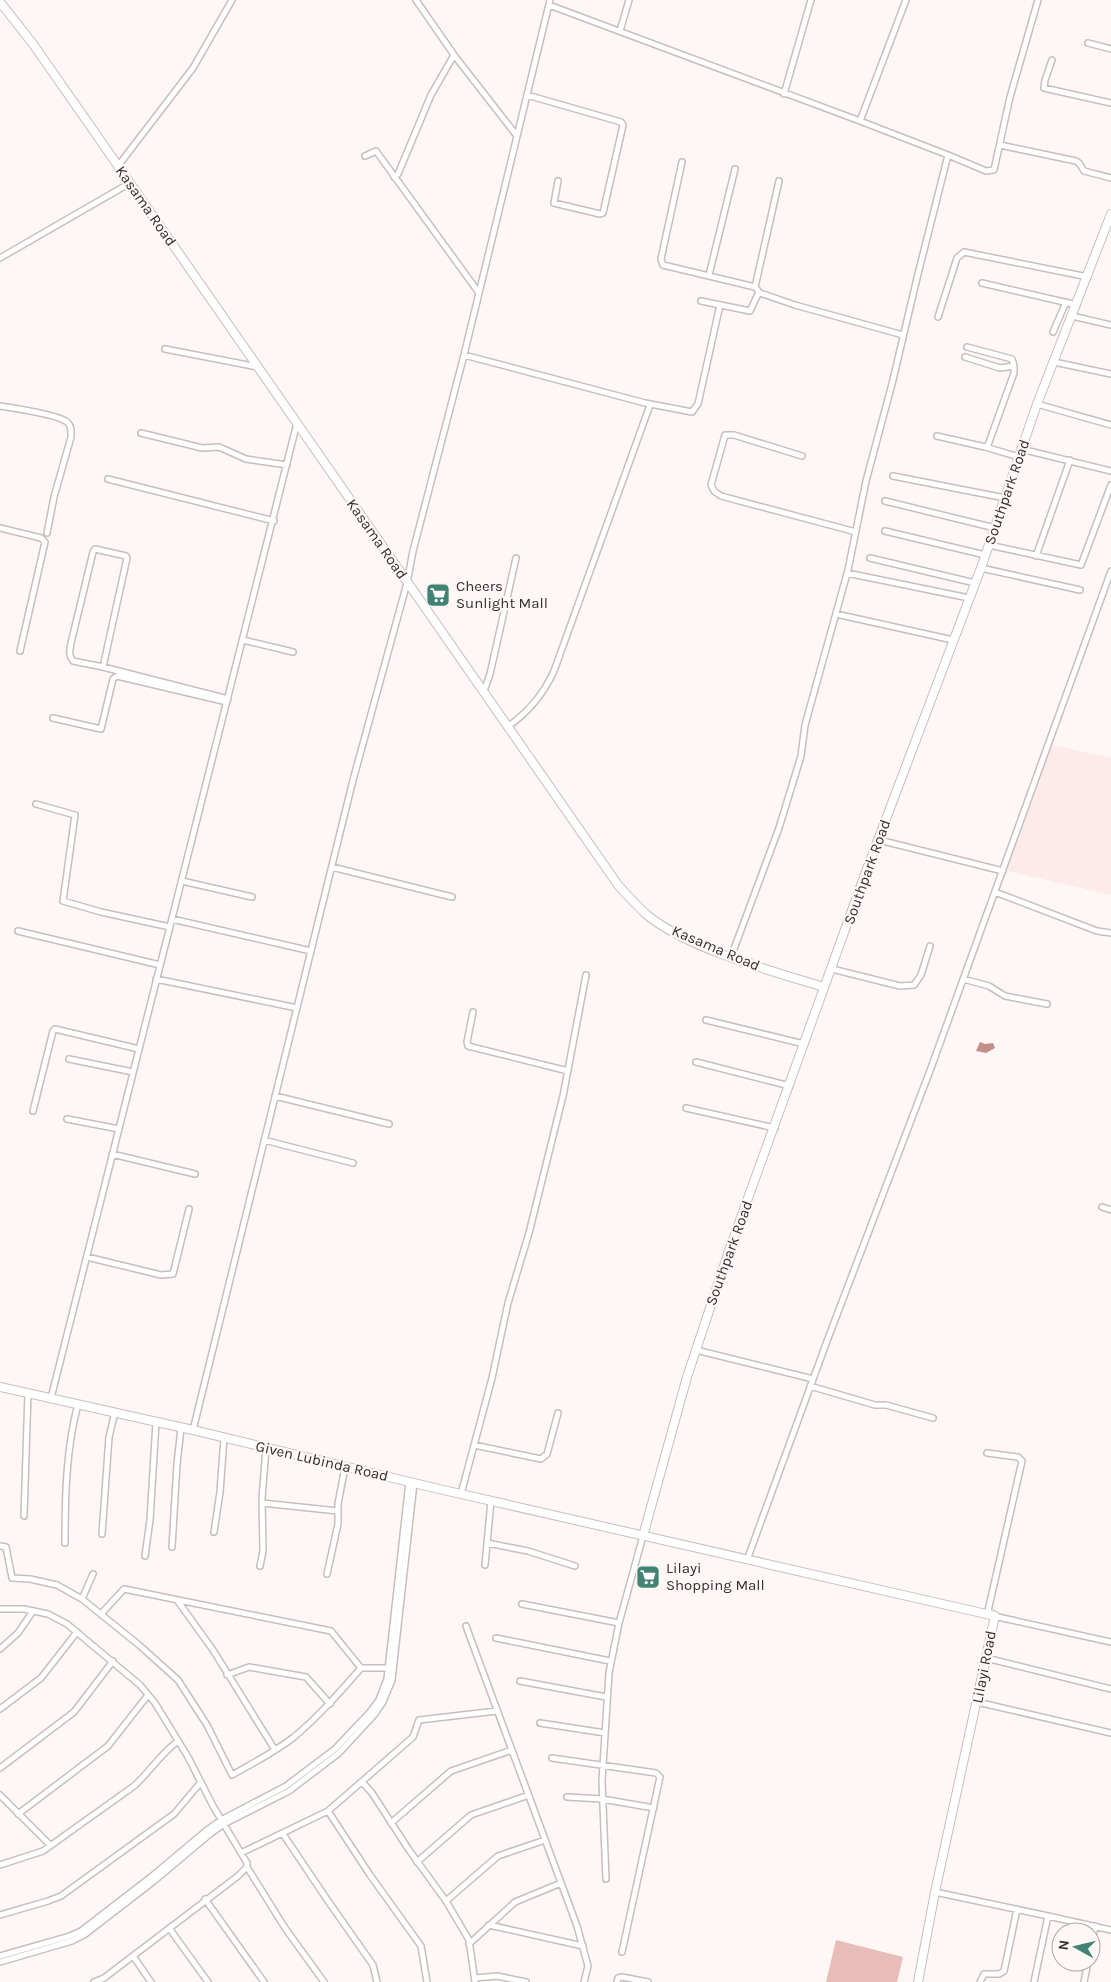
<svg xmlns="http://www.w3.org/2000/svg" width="1111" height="1982" font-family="Karla,sans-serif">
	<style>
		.built { fill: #fcebe9 }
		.green { fill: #e8bdb7 }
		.water { fill: #c29089 }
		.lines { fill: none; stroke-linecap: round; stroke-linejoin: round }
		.street-casing { stroke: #c7bfbe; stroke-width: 8 }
		.secondary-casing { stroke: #c7bfbe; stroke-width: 10 }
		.street { stroke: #fff; stroke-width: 5 }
		.secondary { stroke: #fff; stroke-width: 8 }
		.labels { text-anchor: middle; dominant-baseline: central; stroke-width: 4.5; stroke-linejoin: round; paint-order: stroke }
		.street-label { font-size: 15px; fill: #322f2f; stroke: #fef7f6 }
		.poi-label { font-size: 15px; fill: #322f2f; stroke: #fef7f6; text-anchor: start }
	</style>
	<rect width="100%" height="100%" fill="#fef7f6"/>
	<path class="built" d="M1052 745 1111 758V895L1004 870Z"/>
	<path class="green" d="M836 1940 903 1957 897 1982H826Z"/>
	<path class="water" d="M980 1042 985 1044 993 1043 995 1048 986 1053 976 1051Z"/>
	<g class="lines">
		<g class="street-casing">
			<path id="street" d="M416 0 454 55 517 136
				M549 5 860 121 906 0
				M620 31 629 0
				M1088 43 1111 49
				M1052 60 1045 80 1044 88 1111 103
				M784 94 811 0
				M527 95 621 122 623 125 603 213 600 214 554 203 558 181
				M860 121 948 155
				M1000 145 1076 161 1079 163 1084 171 1111 178
				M365 156 376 151 479 293
				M682 162 661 259 663 265 755 287 760 293 795 305 903 335
				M118 166 193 68 232 0
				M394 177 398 174 431 95 454 55
				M0 258 130 183
				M709 275 735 169
				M982 283 1077 305
				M755 287 779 181
				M701 301 750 311 759 292
				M1072 316 1111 325
				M938 317 957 258 964 252 1088 277
				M1053 332 1066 302
				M165 349 258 367
				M464 355 645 403 692 412 698 404 720 305
				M965 357 1000 368 1014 366 1012 359 967 347
				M1054 362 1111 374
				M1037 404 1111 425
				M0 406C13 408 59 415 67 422 72 426 71 432 71 437L54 497 47 533
				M141 433 202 448 219 447 246 459 287 465
				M937 436 985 447 988 445 1014 373V366
				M985 447 1019 457
				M1021 449 1111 471
				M802 456 734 435H725L711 485 714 491 721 496 856 532
				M893 476 1005 498
				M108 479 274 521
				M885 501 995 528
				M0 528 41 538 45 542 20 651
				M885 531 985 555
				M989 545 1081 565 1111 485
				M1036 556 1070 460
				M870 558 975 583
				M981 568 1080 590
				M847 573 969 598
				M836 614 953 640
				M243 640 293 652
				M103 667 127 558 126 556 95 549 93 552 71 643C70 650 68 655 73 661L103 667 228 699
				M484 691 490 674 516 558
				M53 718 101 729 113 679 117 676 227 702
				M507 727C529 712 543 695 554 671L650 405
				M36 804 75 815 63 901 101 912 170 927
				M879 840 1003 871
				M332 867 452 897
				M182 881 252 897
				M995 892 1097 931 1111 933
				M172 919 311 951
				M18 931 160 965
				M731 957 779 828 801 756 805 725 848 570 866 481 892 384 917 278 948 155 986 171 994 170 1010 97 1038 0
				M832 969 900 986 914 985 921 975 930 946
				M156 979 297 1008
				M963 979 989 986 1005 996 1047 1004
				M473 1012 467 1042 468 1046 568 1071
				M706 1020 804 1044
				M69 1059 133 1072
				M696 1062 790 1086
				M275 1096 389 1124
				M686 1108 775 1128
				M33 1111 53 1031 55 1029 139 1049
				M67 1119 119 1129
				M264 1140 353 1163
				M112 1154 195 1174
				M1102 1207 1111 1210
				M87 1257 161 1275 173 1274 189 1209
				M696 1350 813 1379
				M810 1386 875 1405H886L933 1418
				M51 1398 297 423
				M193 1430 353 780 407 583 413 551 464 355 550 0
				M474 1445 541 1459 547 1454 558 1413
				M987 1453 1018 1457 1022 1461 988 1611 998 1617 1111 1642
				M461 1494 492 1378 508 1303 529 1233 563 1096 586 975
				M262 1503 338 1511
				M24 1516 28 1393
				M214 1532 220 1492 224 1438
				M102 1534 109 1437 115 1412
				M65 1543C65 1497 66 1449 78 1404
				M487 1543 528 1551 575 1566
				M0 1546 6 1547 12 1578 30 1579 57 1585 82 1599 139 1645 178 1680 207 1725 232 1775C253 1763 275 1752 294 1737 319 1716 340 1692 361 1668
				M172 1547 177 1464 181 1428
				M145 1556 150 1520 156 1422
				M747 1560 827 1341 931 1068 1111 571
				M485 1565 491 1501
				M260 1566 263 1551 262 1498 266 1448
				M327 1574 338 1524V1504L345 1467
				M82 1599 93 1574
				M177 1600 213 1650 275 1750
				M522 1604 619 1623
				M0 1609H24L48 1614 67 1624 140 1685 155 1703 188 1757 213 1806 247 1863V1867L238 1876 104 1978 94 1982
				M101 1614 124 1589 331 1631 361 1668H390
				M466 1626 577 1926 588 1966 584 1982
				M496 1638 610 1661
				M0 1649 18 1633 33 1611
				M986 1658 1111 1689
				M227 1675 249 1667 306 1677 330 1704
				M520 1681 606 1697
				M977 1702 1111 1733
				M0 1709 41 1678 77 1632
				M540 1723 605 1733
				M552 1758 656 1773 660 1777 622 1952
				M0 1768 74 1712 113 1661
				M362 1782 372 1793 409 1850 446 1901 469 1940 475 1982
				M0 1795 50 1845
				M567 1797 602 1799 654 1808
				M328 1811 370 1875 421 1946 427 1982
				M18 1814 108 1746 148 1695
				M391 1823 451 1771 512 1750
				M283 1834 328 1901 373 1965 377 1982
				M241 1853 328 1811 413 1737 419 1720 497 1711
				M417 1862 471 1815 529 1795
				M0 1865 43 1851 134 1786C150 1772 160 1754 178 1741
				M247 1867 285 1928 324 1982
				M606 1879 602 1781 609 1673 619 1623 643 1536
				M935 1892 1048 1916
				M205 1899 264 1982
				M446 1901 498 1856 545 1840
				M0 1915 48 1901 61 1896 174 1814 201 1782
				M489 1925 583 1946
				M169 1928 208 1982
				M469 1944 515 1902 561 1883
				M1091 1947 1095 1926
				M0 1956 70 1936 81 1931 151 1877 207 1830 221 1820 286 1786 335 1749 370 1712 379 1700 387 1679 409 1482
				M133 1956 151 1982
				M0 1962 72 1941 84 1935 154 1881 210 1834 224 1824 289 1791 339 1753 374 1715 383 1702 392 1680 414 1483
				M475 1978 497 1976 526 1982
				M617 1982 618 1978 622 1977 648 1982
				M980 1982 984 1974H999L1004 1971 1017 1909
				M1034 1982 1048 1916 1111 1930
				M1084 1982 1088 1962"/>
		</g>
		<g class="secondary-casing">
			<path id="secondary" d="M0 2 33 44 130 183 618 885C627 895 637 906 647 915 689 949 772 971 824 987
				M0 1387 193 1430 439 1489 995 1616 935 1892 918 1982
				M643 1536 687 1377 730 1248 864 877 981 568 1037 404 1111 214"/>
		</g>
		<use href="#street" class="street"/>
		<use href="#secondary" class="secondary"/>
	</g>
	<defs>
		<g id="supermarket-square" transform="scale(1.25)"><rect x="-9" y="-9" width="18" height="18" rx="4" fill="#418375" stroke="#fef7f6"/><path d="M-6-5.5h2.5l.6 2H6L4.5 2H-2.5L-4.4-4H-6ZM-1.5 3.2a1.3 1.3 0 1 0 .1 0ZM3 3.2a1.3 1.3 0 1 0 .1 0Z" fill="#fff"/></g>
	</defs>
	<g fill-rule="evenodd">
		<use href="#supermarket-square" x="438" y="595"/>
		<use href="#supermarket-square" x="648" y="1577"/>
	</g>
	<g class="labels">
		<g class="street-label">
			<text transform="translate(146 206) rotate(55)">Kasama Road</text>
			<text transform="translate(1007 492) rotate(-71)">Southpark Road</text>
			<text transform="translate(377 539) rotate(55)">Kasama Road</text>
			<text transform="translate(867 872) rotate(-70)">Southpark Road</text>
			<text transform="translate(716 948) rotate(23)">Kasama Road</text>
			<text transform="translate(729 1253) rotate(-70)">Southpark Road</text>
			<text transform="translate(322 1461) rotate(13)">Given Lubinda Road</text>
			<text transform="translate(984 1667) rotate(-79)">Lilayi Road</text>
		</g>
		<g class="poi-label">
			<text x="456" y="586">Cheers<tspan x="456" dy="17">Sunlight Mall</tspan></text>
			<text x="666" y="1568">Lilayi<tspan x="666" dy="17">Shopping Mall</tspan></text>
		</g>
	</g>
	<g transform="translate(1076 1947) rotate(278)"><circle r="24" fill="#fef7f6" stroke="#aca7a6"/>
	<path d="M0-4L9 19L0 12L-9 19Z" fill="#418375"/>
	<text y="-8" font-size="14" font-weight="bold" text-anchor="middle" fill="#322f2f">N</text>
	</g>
</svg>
